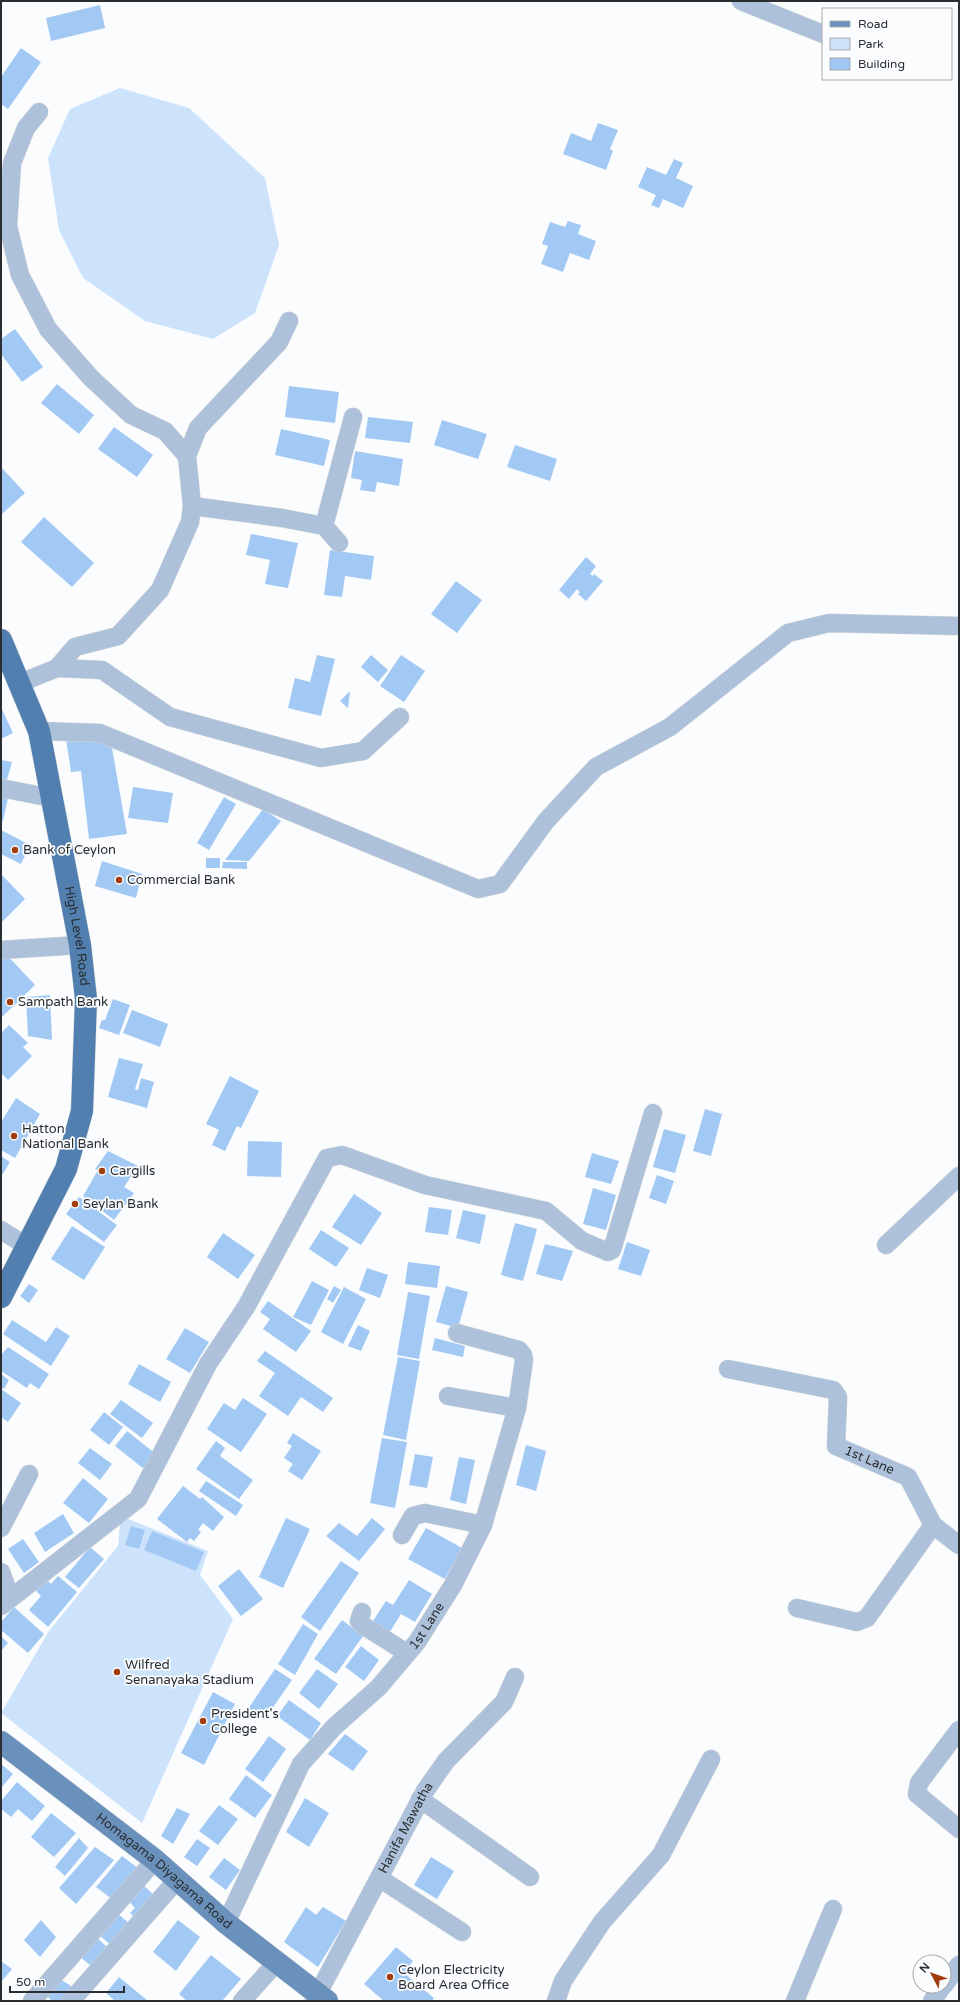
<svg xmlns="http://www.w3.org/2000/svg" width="960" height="2002" font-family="'Varela Round',sans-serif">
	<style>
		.green { fill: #cde3fc }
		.building { fill: #a2c9f4 }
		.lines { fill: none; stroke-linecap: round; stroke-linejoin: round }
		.minor-casing { stroke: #d5d7d9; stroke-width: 19 }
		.major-casing { stroke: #d5d7d9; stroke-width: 23 }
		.highway-casing { stroke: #d5d7d9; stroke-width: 23 }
		.minor { stroke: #adc2da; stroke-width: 18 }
		.major { stroke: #6a91bc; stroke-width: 22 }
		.highway { stroke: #507fb0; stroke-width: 22 }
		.poi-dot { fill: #a23d0d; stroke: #fafcfe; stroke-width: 1.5 }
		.labels { text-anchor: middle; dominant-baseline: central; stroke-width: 3.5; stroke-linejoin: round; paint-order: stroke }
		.poi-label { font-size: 13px; fill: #2a2e32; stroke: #fafcfe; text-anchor: start }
		.street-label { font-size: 13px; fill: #2a2e32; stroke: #fafcfe }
	</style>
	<rect width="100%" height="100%" fill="#fafcfe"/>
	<path class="green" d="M120 88 189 108 265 178 279 245 255 313 213 339 145 321 83 278 59 230 48 158 70 109Z
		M126 1518 208 1551 200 1575 233 1619 142 1823 1 1713 49 1631 118 1546 120 1523Z"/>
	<path class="building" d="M100 5 105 28 51 41 46 18Z
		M21 48 41 62 8 109 1 104V77Z
		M598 123 618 130 610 149 613 151 606 170 563 154 571 133 591 141Z
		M674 159 683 163 676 178 693 186 683 208 663 199 659 208 651 205 656 195 638 187 647 167 666 175Z
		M568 221 581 225 578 234 596 241 589 260 570 253 563 272 541 264 548 246 542 244 550 222 565 227Z
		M15 329 43 367 22 382 1 354V339Z
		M57 384 94 415 79 434 41 403Z
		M289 386 339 392 335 423 285 417Z
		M368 417 413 422 410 443 365 438Z
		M442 420 487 434 478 459 434 445Z
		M114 427 153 455 137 477 98 449Z
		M281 429 330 440 324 466 275 455Z
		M515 445 557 459 550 481 507 467Z
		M355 451 403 459 399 486 377 482 375 492 360 490 362 480 351 478Z
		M1 467 25 493 1 515Z
		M44 517 94 563 72 587 21 542Z
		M251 534 298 543 288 588 265 584 270 560 246 555Z
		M330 550 374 556 371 580 345 576 342 597 324 595Z
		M586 557 596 566 590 574 593 576 594 574 603 581 586 601 578 594 580 592 577 589 569 599 559 590Z
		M456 581 482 600 457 633 431 614Z
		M317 655 335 659 321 716 288 708 295 678 310 682Z
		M371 655 388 670 378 682 361 667Z
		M401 655 425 671 404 702 380 686Z
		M350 691 348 708 340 701Z
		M1 707 13 733 1 739Z
		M66 739 111 742 127 834 89 839 81 771 71 772Z
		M1 760 12 762 6 783 1 782Z
		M133 787 173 793 168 823 128 818Z
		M1 796 8 798 3 821 1 820Z
		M224 797 236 804 209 850 197 843Z
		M263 809 281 821 249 861 225 860Z
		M1 830 30 845 21 864 1 854Z
		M206 858H220V868H206Z
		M102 861 142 874 136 898 95 886Z
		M223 862H247V869L222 868Z
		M1 874 25 899 1 923Z
		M6 954 35 985 1 1018V959Z
		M50 995 52 1040 28 1036 26 997Z
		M113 999 130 1005 119 1035 99 1028 102 1020H105Z
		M132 1010 168 1024 160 1047 123 1033Z
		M9 1025 28 1043 23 1047 32 1056 8 1080 1 1073V1033Z
		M119 1058 143 1064 135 1089 138 1090 141 1078 154 1082 147 1108 108 1097Z
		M230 1076 259 1091 241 1128 237 1126 225 1151 212 1145 219 1130 206 1124Z
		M16 1098 40 1114 15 1158 1 1150V1122Z
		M705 1109 722 1114 711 1156 693 1151Z
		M664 1129 686 1135 675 1173 653 1167Z
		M248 1141 282 1142 281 1177 247 1176Z
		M108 1151 138 1166 124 1187 134 1193 114 1220 83 1196 98 1170 95 1169Z
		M592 1153 619 1161 611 1184 585 1177Z
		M1 1156 10 1162 1 1177Z
		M657 1175 674 1181 666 1204 649 1198Z
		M593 1188 616 1195 606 1230 583 1224Z
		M354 1194 382 1213 361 1245 332 1227Z
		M79 1197 117 1225 104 1242 66 1214Z
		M429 1207 452 1210 448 1235 425 1232Z
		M463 1210 486 1215 480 1244 456 1238Z
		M515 1223 537 1229 523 1281 501 1275Z
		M72 1226 105 1247 84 1280 51 1259Z
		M321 1230 349 1248 336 1267 309 1249Z
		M223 1233 255 1255 238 1279 207 1257Z
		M627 1242 650 1250 641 1276 618 1269Z
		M545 1244 573 1251 562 1281 536 1274Z
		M408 1262 440 1266 437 1288 405 1284Z
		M367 1268 388 1275 380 1298 359 1290Z
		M312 1281 329 1290 311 1325 293 1317Z
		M29 1284 38 1290 29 1303 20 1296Z
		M334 1286 341 1290 333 1303 327 1299Z
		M446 1286 468 1292 458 1328 436 1322Z
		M344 1287 366 1299 343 1344 321 1332Z
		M408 1292 430 1296 419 1359 397 1355Z
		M268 1301 311 1331 296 1352 263 1329 270 1319 260 1312Z
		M12 1320 46 1342 56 1327 70 1336 51 1366 3 1334Z
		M358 1325 370 1331 361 1351 348 1346Z
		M185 1328 209 1342 190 1373 166 1359Z
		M435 1338 465 1346 463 1357 432 1350Z
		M8 1347 49 1374 39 1389 30 1383 27 1388 1 1371V1353L2 1354Z
		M265 1351 333 1398 323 1412 301 1397 288 1416 259 1396 275 1373 257 1361Z
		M398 1357 420 1361 406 1440 383 1435Z
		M139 1364 171 1382 160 1402 128 1384Z
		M1 1374 9 1380 4 1389 1 1387Z
		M1 1389 21 1403 8 1422 1 1417Z
		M243 1398 267 1414 241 1452 207 1429 224 1403 235 1410Z
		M121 1400 153 1423 142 1438 110 1414Z
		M104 1412 123 1427 109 1445 90 1430Z
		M127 1431 157 1455 144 1469 115 1446Z
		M293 1433 321 1451 302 1480 288 1471 293 1464 284 1458 292 1446 287 1443Z
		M382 1438 407 1442 395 1508 370 1503Z
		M216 1441 225 1448 220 1456 253 1480 239 1499 196 1469Z
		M526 1445 546 1451 536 1491 516 1485Z
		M90 1448 112 1464 100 1480 78 1463Z
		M415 1454 433 1457 427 1488 409 1485Z
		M459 1457 475 1460 466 1504 450 1500Z
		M83 1478 108 1499 89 1523 63 1503Z
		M206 1481 243 1505 236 1516 199 1491Z
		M183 1486 200 1499 202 1497 224 1517 213 1531 203 1523 198 1530 201 1532 194 1541 190 1538 187 1542 157 1519Z
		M63 1514 74 1533 45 1552 34 1533Z
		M286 1518 310 1529 283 1588 259 1577Z
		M372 1518 385 1529 359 1561 326 1536 339 1523 357 1536Z
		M131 1526 145 1530 139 1549 125 1545Z
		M426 1528 462 1548 445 1579 408 1559Z
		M152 1531 204 1552 196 1571 144 1550Z
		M23 1539 39 1562 24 1573 8 1549Z
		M90 1547 104 1559 79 1588 65 1577Z
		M341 1561 359 1573 320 1631 301 1617Z
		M239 1569 263 1599 241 1616 218 1586Z
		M58 1576 77 1592 48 1627 29 1610 41 1596 36 1591 46 1579 51 1584Z
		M409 1580 432 1594 415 1622 401 1614 388 1635 371 1624 386 1601 393 1605Z
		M14 1607 44 1634 28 1653 1 1630V1622Z
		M342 1620 363 1636 336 1674 314 1659Z
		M303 1624 318 1634 295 1675 278 1664Z
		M1 1636 8 1643 1 1651Z
		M361 1646 379 1660 364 1681 345 1667Z
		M275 1669 292 1680 264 1720 248 1709Z
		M317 1669 338 1684 319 1709 299 1693Z
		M213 1692 235 1704 204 1765 181 1753Z
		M289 1700 321 1723 310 1740 277 1716Z
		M345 1734 368 1751 353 1771 328 1754Z
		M269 1736 286 1749 263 1782 245 1769Z
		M1 1764 13 1774 1 1788Z
		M246 1775 272 1795 255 1818 229 1799Z
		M17 1782 45 1806 32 1821 18 1809 11 1817 1 1809V1801Z
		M305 1798 329 1813 309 1847 286 1832Z
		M219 1805 238 1819 218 1845 199 1831Z
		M177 1808 190 1814 173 1844 161 1836Z
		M51 1813 76 1833 54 1857 31 1837Z
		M79 1838 88 1848 65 1876 55 1867Z
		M197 1839 210 1848 197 1866 184 1857Z
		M95 1847 114 1860 76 1904 59 1888Z
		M122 1856 138 1868 112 1899 96 1887Z
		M431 1857 454 1871 437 1899 414 1885Z
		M224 1858 240 1870 226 1890 209 1877Z
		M140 1882 156 1897 134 1917 130 1913 135 1908 127 1899Z
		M306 1907 316 1915 323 1907 346 1921 318 1967 284 1942Z
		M116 1912 131 1925 113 1947 98 1934Z
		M41 1920 56 1937 40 1957 24 1940Z
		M178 1920 200 1937 176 1971 153 1952Z
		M95 1936 107 1947 91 1966 78 1955Z
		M396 1947 413 1961 404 1973 434 1998 432 2001H384L364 1984Z
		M211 1955 241 1979 222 2001H187L179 1994Z
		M1 1961 12 1969 1 1982Z
		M57 1977 74 1988 61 2001H52L44 1993Z
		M119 1977 148 2001H115L106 1993Z"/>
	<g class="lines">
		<g class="minor-casing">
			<g id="minor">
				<path d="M741 1 823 34"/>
				<path d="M39 112 26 128 12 163 8 226 20 275 48 329 91 378 131 415 165 431 187 456"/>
				<path d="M192 506 282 518 324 526 339 543"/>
				<path d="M324 526 353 417"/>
				<path d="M57 668 102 670 170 717 321 758 363 751 400 717"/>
				<path d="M20 683 57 668 75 647 118 636 160 590 190 522 192 506 187 456 198 428 279 342 289 321"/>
				<path d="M39 731 100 733 478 889 500 884 546 821 596 767 670 727 788 633 829 623 959 626"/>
				<path d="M1 788 52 798"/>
				<path d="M1 950 80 945"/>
				<path d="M1 1230 28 1247"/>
				<path d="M886 1245 959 1176"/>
				<path id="s1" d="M728 1369 833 1390 838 1397 836 1446 908 1477 933 1525 959 1545"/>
				<path d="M448 1396 517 1408"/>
				<path d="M1 1528 29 1474"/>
				<path d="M402 1535 413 1516 425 1513 483 1525"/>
				<path d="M1 1572 10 1597"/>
				<path d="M1 1606 138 1499 208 1364 246 1307 327 1158 342 1155 425 1185 546 1211 582 1241 608 1252 612 1250 653 1113"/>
				<path d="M797 1608 857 1622 867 1618 933 1525"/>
				<path d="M362 1612 359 1621 364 1626 407 1653"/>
				<path d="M959 1730 919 1783 917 1794 959 1829"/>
				<path d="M420 1799 530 1877"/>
				<path d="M379 1878 462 1932"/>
				<path id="s2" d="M226 1923 301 1764 334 1727 379 1687 417 1642 453 1585 483 1525 517 1408 524 1360 523 1355 519 1350 457 1333"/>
				<path d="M944 1985 959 1965"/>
				<path d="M32 2001 155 1860"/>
				<path d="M71 2001 177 1880"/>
				<path d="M242 2001 277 1962"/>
				<path id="s3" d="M314 2001 425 1791 446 1761 504 1702 515 1677"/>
				<path d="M556 2001 563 1981 602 1922 661 1855 711 1759"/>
				<path d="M795 2001 833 1909"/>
				<path d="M932 2001 943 1986"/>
			</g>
		</g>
		<g class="major-casing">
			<g id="major">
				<path id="s4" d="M1 1742 155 1860 226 1923 327 2001"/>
			</g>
		</g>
		<g class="highway-casing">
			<g id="highway">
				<path id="s5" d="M1 640 39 731 80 945 86 999 82 1111 66 1169 1 1297"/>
			</g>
		</g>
		<use href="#minor" class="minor"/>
		<use href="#major" class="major"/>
		<use href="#highway" class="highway"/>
	</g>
	<g class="poi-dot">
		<circle cx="15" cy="850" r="4"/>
		<circle cx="119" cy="880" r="4"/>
		<circle cx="10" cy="1002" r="4"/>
		<circle cx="14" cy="1136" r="4"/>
		<circle cx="102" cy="1171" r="4"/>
		<circle cx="75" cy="1204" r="4"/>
		<circle cx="117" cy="1672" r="4"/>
		<circle cx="203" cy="1721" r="4"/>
		<circle cx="390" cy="1977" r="4"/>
	</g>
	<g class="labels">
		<g class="poi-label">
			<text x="23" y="850">Bank of Ceylon</text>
			<text x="127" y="880">Commercial Bank</text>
			<text x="18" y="1002">Sampath Bank</text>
			<text x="22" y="1129">Hatton<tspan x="22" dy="15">National Bank</tspan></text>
			<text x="110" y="1171">Cargills</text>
			<text x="83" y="1204">Seylan Bank</text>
			<text x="125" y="1665">Wilfred<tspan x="125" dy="15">Senanayaka Stadium</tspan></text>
			<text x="211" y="1714">President's<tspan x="211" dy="15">College</tspan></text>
			<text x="398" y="1970">Ceylon Electricity<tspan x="398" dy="15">Board Area Office</tspan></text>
		</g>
		<g class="street-label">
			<text stroke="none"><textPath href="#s5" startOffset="307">High Level Road</textPath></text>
			<text stroke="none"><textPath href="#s1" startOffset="201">1st Lane</textPath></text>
			<text stroke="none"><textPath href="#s2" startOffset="363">1st Lane</textPath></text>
			<text stroke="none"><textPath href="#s3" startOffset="196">Hanifa Mawatha</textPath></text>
			<text stroke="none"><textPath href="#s4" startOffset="208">Homagama Diyagama Road</textPath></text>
		</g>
	</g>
	<rect width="960" height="2002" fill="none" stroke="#2a2e32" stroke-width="4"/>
	<rect x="822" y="8" width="130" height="72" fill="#fafcfe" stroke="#a7aaac"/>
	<rect x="830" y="21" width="20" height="6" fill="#6a91bc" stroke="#a7aaac"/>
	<text x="858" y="28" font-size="12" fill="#2a2e32">Road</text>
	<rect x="830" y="38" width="20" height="12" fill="#cde3fc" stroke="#a7aaac"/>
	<text x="858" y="48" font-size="12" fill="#2a2e32">Park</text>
	<rect x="830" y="58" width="20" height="12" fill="#a2c9f4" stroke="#a7aaac"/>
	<text x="858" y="68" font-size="12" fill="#2a2e32">Building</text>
	<g transform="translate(932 1974) rotate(311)"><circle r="19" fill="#fafcfe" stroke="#a7aaac"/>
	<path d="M0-3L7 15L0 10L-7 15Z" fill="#a23d0d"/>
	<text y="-6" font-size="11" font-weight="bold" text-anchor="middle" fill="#2a2e32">N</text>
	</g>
	<path d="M10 1986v6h114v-6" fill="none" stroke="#2a2e32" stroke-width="2"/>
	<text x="16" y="1986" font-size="12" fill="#2a2e32" stroke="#fafcfe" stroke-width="3" paint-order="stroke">50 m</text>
</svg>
